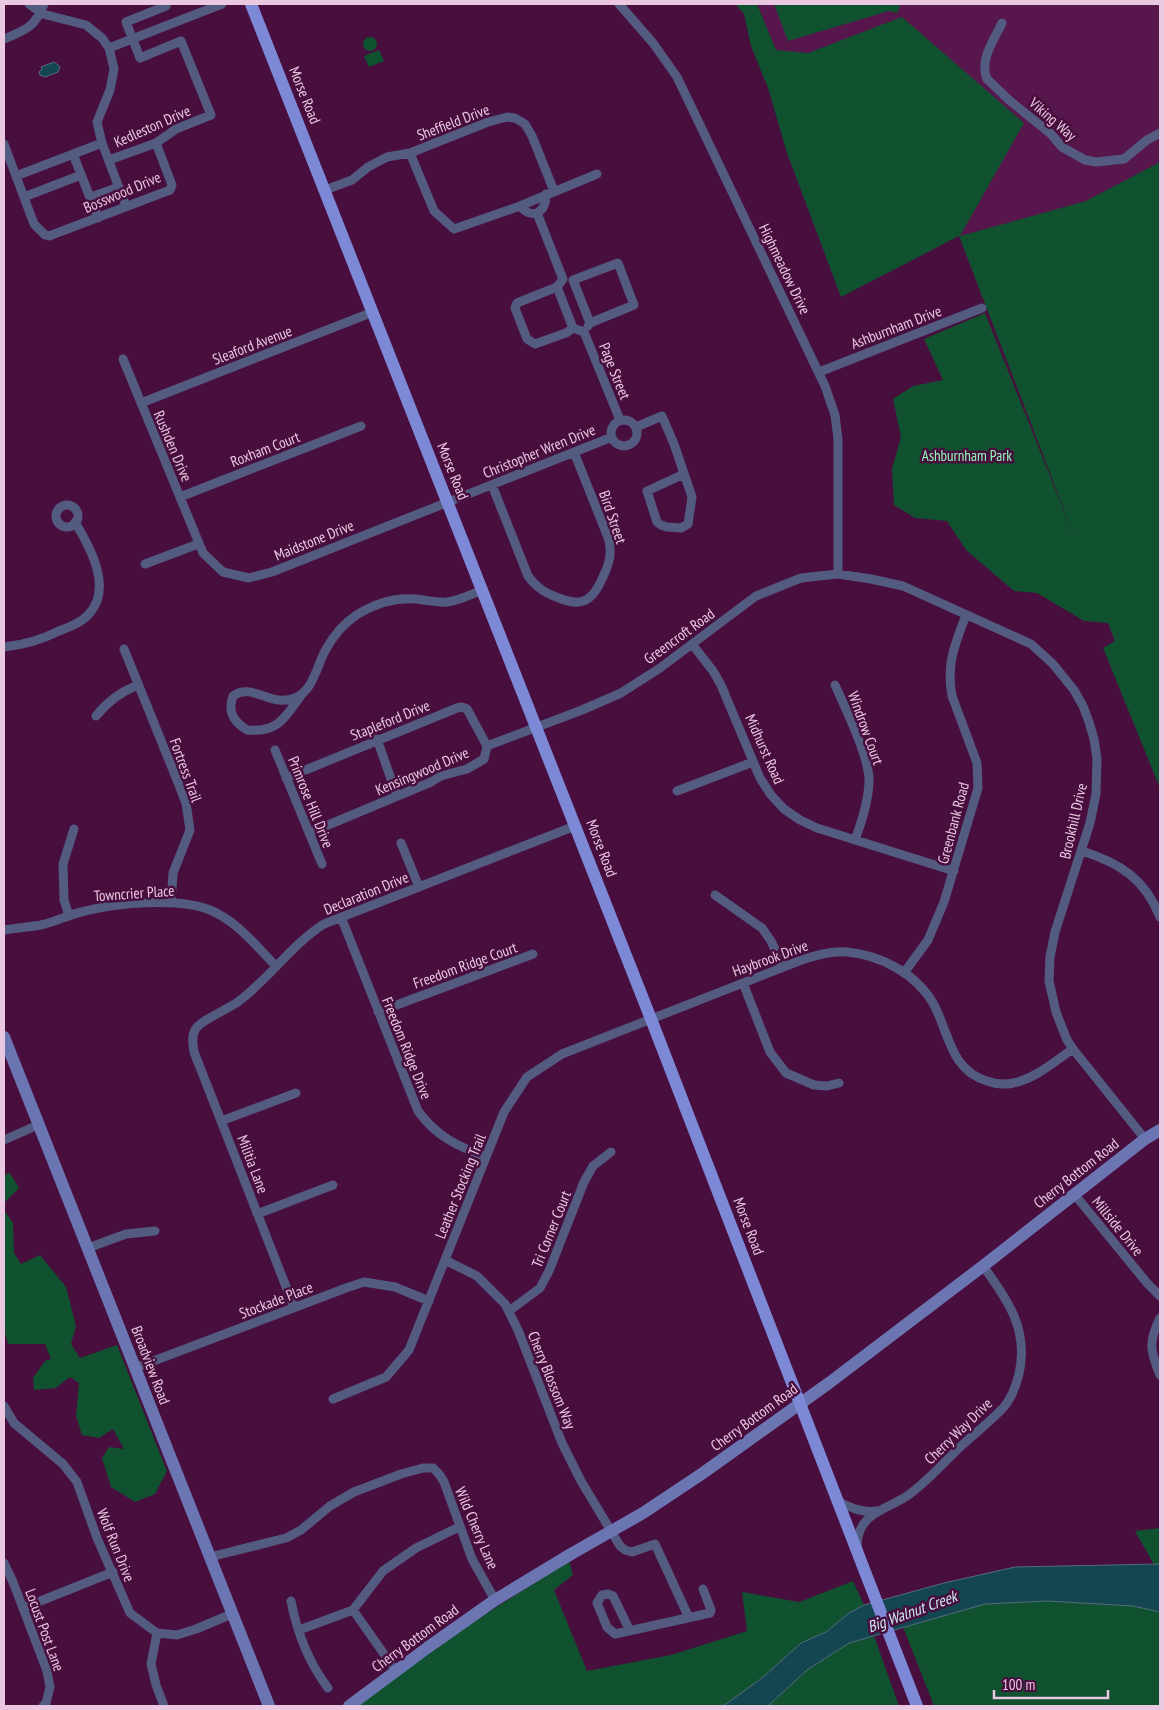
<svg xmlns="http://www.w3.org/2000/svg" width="1164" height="1710" font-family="'PT Sans Narrow',sans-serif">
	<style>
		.built { fill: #57174c }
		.green { fill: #105130 }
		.water { fill: #144651; stroke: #546d7c }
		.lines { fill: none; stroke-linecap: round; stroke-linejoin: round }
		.street { stroke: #545b81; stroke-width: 9 }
		.secondary { stroke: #6b75b2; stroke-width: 12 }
		.primary { stroke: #7d89d7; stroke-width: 12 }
		.labels { text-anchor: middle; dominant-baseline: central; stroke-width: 5; stroke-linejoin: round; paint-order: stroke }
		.street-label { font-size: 15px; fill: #ebc8e2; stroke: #480e3e }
		.park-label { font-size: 15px; fill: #91fab9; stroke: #480e3e }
		.water-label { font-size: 16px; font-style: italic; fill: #cceaf2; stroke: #480e3e }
	</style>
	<rect width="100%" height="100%" fill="#480e3e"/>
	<path class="built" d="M757 4H1160V685L1115 641 959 236 776 50Z"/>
	<path class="green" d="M735 4H757L776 50 808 53 902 17 1024 123 960 236 1086 201 1160 162V788L1103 648 1115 641 1108 623 1084 621 1037 593 1014 591 966 550 947 521 915 518 894 505 892 469 901 437 893 399 913 386 943 380 924 339 985 313 1076 541 959 236 841 297 787 153 768 88 751 46 744 14Z
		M774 4H901L897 13 889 11 788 41Z
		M363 44a7 7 0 1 1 14 0a7 7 0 1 1-14 0Z
		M379 50 384 61 369 67 364 56Z
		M10 1173 19 1188 4 1203V1175Z
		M4 1210 13 1223 14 1253 21 1264 40 1255 66 1287 76 1326 71 1344 80 1358 117 1345 167 1471 155 1494 135 1502 111 1487 102 1458 109 1447 124 1449 113 1429 99 1438 82 1435 76 1416 79 1383 70 1377 56 1388 34 1390 33 1378 45 1361 51 1359 45 1344H8L4 1330 5 1315 4 1313Z
		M1160 1528V1575L1135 1531Z
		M569 1561 573 1575 554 1590 587 1671 671 1655 747 1631 742 1592 799 1602 853 1581 864 1605 849 1613 826 1632 801 1643 762 1678 723 1706H357L470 1624Z
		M1047 1601 1133 1606 1160 1612V1706H934L903 1627 985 1604Z
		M874 1636 899 1706H768L807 1670 849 1643Z"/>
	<path class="water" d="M54 62 58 65 60 67 58 72 45 77 40 75 39 72 42 69 41 67Z
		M1160 1564V1612L1133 1606 1047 1601 985 1604 849 1643 807 1670 768 1706H723L762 1678 801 1643 826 1632 849 1613 864 1605 944 1583 1015 1567Z"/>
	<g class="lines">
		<path class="street" d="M29 4 43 14 86 25 102 38 109 48 114 69 110 90 97 122 102 143 126 206
			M619 4 653 43 677 77 825 386 835 415 838 439V574
			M1002 23C994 40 979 60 987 79L1009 100 1051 134 1062 147 1085 160 1096 162 1124 159 1147 140 1160 133
			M4 39C26 30 35 27 44 4
			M109 48 222 4
			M4 144 34 224 45 235 49 236 170 190 172 185 156 143
			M410 153 434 211 454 229 520 206 597 174
			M73 154 98 218
			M109 160 156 143 176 129 211 115 181 41 140 58 126 22 166 6 165 4
			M16 176 102 143
			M325 190 352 180 368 167 387 157 410 153 488 122 507 117 515 118 525 124 532 136 554 191
			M24 197 81 175
			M91 197 119 187
			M520 206C533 221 546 212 546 194
			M537 213 563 279 557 287 573 328 584 332 620 420
			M573 280 618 263 634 305 590 323
			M573 280 590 323 588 326
			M557 287 517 303 515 308 527 339 535 344 566 333 573 328
			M123 359 203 553 223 572 249 578 272 572 612 437
			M819 372 982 308
			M141 403 373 312
			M611 433a13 13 0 1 1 26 0a13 13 0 1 1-26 0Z
			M636 427 662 416 674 444 692 497 688 524 681 528 667 527 661 525 657 522 647 491 684 474
			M492 485 528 576C537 588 545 593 559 598 583 608 593 600 603 577 609 564 612 555 609 540L574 452
			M180 497 361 426
			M56 516a11 11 0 1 1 22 0a11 11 0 1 1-22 0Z
			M145 564 198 544
			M692 644 713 671 721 685 760 778 771 795 784 809 800 820 817 828 954 871
			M4 647C23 645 41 640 59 631 69 627 81 623 89 614 113 588 90 547 75 522
			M124 649 179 785 186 803 190 830 173 873 171 903
			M835 685C845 707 869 757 869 780 869 800 862 821 855 840
			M302 694C286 716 279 733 247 730 234 722 227 712 233 696 252 682 271 708 295 698 313 691 317 666 325 651 333 636 344 623 358 614 376 603 395 597 416 599 426 600 437 603 447 602 459 601 471 594 483 590
			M96 716C108 701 120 692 138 685
			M377 739 397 796
			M487 746 582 710 621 693 660 668 756 596 801 578 838 574 871 579 903 586 1031 644 1053 664 1074 690 1083 706 1089 722 1094 739 1097 759 1096 794 1090 823 1055 932 1050 957 1049 981 1056 1012 1067 1040 1073 1049 1145 1139
			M275 750 322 864
			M286 778 457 708 462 707 467 709 487 746
			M677 791 753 762
			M309 833 431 782 441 776 467 769 484 759 487 746
			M401 843 419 887
			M1082 851C1120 863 1145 879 1160 917
			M715 895 762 928 771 941 783 967
			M69 916 64 900 63 864 74 829
			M341 917 418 1111C436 1136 457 1146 486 1157
			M4 930C16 928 29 927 41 925 55 922 68 915 81 912 115 903 178 897 210 910 237 921 256 946 276 966
			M904 973 928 940 944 902 978 788 977 763 952 696C946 664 955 644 966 615
			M743 983 770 1052 786 1073 814 1085 827 1086 839 1083
			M378 1012 533 954
			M221 1121 296 1093
			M4 1140 38 1125
			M1075 1195 1147 1283 1160 1296
			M257 1214 333 1185
			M88 1248 126 1234 155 1231
			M445 1260 477 1276 505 1304 518 1330 562 1443 581 1481 620 1546 625 1550 632 1552 655 1544 689 1618
			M294 1307 194 1052C193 1044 191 1037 195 1030 200 1020 229 1009 239 1001 270 978 291 945 324 924L575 826
			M509 1311 540 1288 549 1271 584 1182 593 1166 611 1152
			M1160 1318C1148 1343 1150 1350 1160 1375
			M135 1368 346 1288 364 1282 395 1287 429 1301
			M333 1399 386 1377 409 1350 504 1112 527 1077 562 1054 799 961C813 956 832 951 847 952 881 955 916 974 933 1003 949 1032 950 1070 987 1081 995 1084 1004 1085 1013 1083 1035 1079 1055 1061 1073 1049
			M4 1406 14 1423 63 1464 77 1482 97 1538 130 1613 157 1633 177 1635 196 1629 232 1614
			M839 1502C852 1508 862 1513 877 1511
			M857 1546C858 1513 884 1511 907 1496 927 1482 943 1463 960 1447 974 1434 990 1422 1003 1408 1011 1399 1016 1386 1019 1374 1029 1330 1008 1300 983 1266
			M210 1557 286 1538 301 1530 330 1506 354 1492 401 1474 423 1468H433L439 1474 444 1482 472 1559 495 1600
			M4 1563 13 1582 47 1671 50 1687 46 1703 43 1706
			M291 1601C297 1632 309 1663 328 1688
			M23 1608 113 1572
			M353 1610 396 1671
			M299 1630 353 1610 383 1571 416 1548 459 1527
			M630 1631 613 1596 608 1594 602 1595 597 1603 607 1627 615 1634 710 1613 711 1610 703 1589
			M157 1633 151 1664 156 1685 164 1706"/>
		<path class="secondary" d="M4 1037 269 1706
			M349 1706 427 1648 495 1600 571 1554 643 1513 703 1473 829 1383 983 1266 1145 1139 1160 1130"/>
		<path class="primary" d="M251 4 651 1019 917 1706"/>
	</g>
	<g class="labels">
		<g class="street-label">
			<text transform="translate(305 95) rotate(68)">Morse Road</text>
			<text transform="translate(1053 119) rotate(41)">Viking Way</text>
			<text transform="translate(453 122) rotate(-21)">Sheffield Drive</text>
			<text transform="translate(152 126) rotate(-24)">Kedleston Drive</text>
			<text transform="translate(122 192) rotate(-23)">Bosswood Drive</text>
			<text transform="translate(785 269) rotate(64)">Highmeadow Drive</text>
			<text transform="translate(896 327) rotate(-21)">Ashburnham Drive</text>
			<text transform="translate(252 345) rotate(-21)">Sleaford Avenue</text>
			<text transform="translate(615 371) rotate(68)">Page Street</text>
			<text transform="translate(173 446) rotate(67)">Rushden Drive</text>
			<text transform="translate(265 449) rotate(-21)">Roxham Court</text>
			<text transform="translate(539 451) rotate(-22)">Christopher Wren Drive</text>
			<text transform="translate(453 471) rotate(68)">Morse Road</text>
			<text transform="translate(613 517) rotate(71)">Bird Street</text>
			<text transform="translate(314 540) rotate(-22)">Maidstone Drive</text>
			<text transform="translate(679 636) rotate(-36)">Greencroft Road</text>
			<text transform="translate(390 720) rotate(-22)">Stapleford Drive</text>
			<text transform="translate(866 728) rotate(70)">Windrow Court</text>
			<text transform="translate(765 749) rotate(66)">Midhurst Road</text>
			<text transform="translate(186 770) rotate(70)">Fortress Trail</text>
			<text transform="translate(422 771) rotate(-23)">Kensingwood Drive</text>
			<text transform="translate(311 802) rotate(68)">Primrose Hill Drive</text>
			<text transform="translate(1073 821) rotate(-77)">Brookhill Drive</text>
			<text transform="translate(953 823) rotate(-75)">Greenbank Road</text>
			<text transform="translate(602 848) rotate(69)">Morse Road</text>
			<text transform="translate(134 893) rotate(-4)">Towncrier Place</text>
			<text transform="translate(366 893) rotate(-22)">Declaration Drive</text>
			<text transform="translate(770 958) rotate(-20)">Haybrook Drive</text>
			<text transform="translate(465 965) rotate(-20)">Freedom Ridge Court</text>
			<text transform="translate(407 1048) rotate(68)">Freedom Ridge Drive</text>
			<text transform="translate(253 1164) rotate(69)">Militia Lane</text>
			<text transform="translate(1076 1173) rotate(-38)">Cherry Bottom Road</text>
			<text transform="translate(460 1186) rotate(-68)">Leather Stocking Trail</text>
			<text transform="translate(749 1226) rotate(69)">Morse Road</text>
			<text transform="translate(1118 1226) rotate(51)">Millside Drive</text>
			<text transform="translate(551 1229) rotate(-68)">Tri Corner Court</text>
			<text transform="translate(276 1300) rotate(-21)">Stockade Place</text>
			<text transform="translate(151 1365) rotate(69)">Broadview Road</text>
			<text transform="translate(552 1380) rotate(68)">Cherry Blossom Way</text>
			<text transform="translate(754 1417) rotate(-36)">Cherry Bottom Road</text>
			<text transform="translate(958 1431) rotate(-44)">Cherry Way Drive</text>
			<text transform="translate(477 1528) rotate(67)">Wild Cherry Lane</text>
			<text transform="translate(116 1545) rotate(68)">Wolf Run Drive</text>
			<text transform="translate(45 1630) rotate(70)">Locust Post Lane</text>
			<text transform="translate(415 1638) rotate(-36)">Cherry Bottom Road</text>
		</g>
		<g class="park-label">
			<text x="967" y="455">Ashburnham Park</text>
		</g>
		<g class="water-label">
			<text transform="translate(912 1611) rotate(-20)">Big Walnut Creek</text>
		</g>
	</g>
	<rect width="1164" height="1710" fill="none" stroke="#ebc8e2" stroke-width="10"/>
	<path d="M994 1690v8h114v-8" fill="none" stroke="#ebc8e2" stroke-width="2.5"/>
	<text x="1002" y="1690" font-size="15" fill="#ebc8e2" stroke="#480e3e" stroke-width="4" paint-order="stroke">100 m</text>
</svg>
